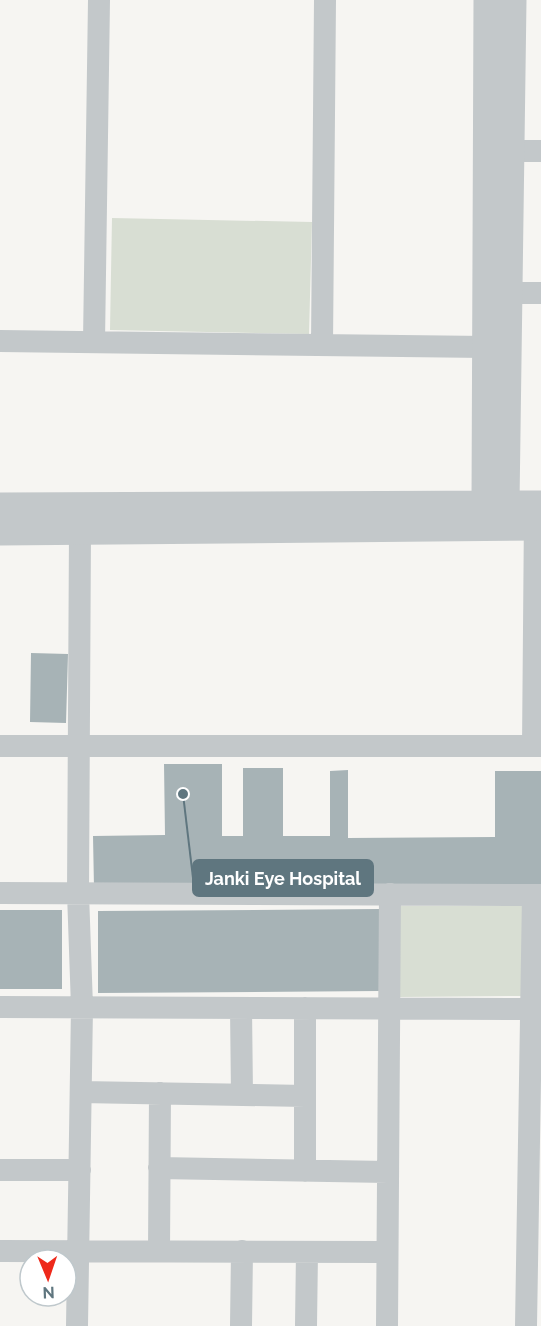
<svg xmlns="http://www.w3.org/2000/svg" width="541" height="1326" font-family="Raleway,sans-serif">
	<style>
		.green { fill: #d8ded3 }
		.building { fill: #a7b3b6 }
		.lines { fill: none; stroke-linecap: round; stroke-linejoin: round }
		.minor { stroke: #c3c8ca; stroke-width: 22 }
		.tertiary { stroke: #c3c8ca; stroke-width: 27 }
		.leader { fill: none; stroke: #5f767f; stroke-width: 2 }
		.callout-dot { fill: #5f767f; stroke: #fff; stroke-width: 2 }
		.callout { fill: #5f767f; stroke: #5f767f; stroke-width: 2 }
		.callout-label { font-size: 18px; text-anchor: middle; font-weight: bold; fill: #fff }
	</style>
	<rect width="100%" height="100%" fill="#f6f5f2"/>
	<path class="green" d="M112 218 312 222 309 334 110 330Z
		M399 906H522L523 996 399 997Z"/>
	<path class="building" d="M31 653 68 654 66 723 30 722Z
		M164 764H222V836H243V768H283V836H330V771L348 770V838L495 837V771H541V885L94 888 93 836 165 835Z
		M379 909V991L98 993V911Z
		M0 910H62V989H0Z"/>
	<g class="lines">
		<path class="minor" d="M511 151H541
			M509 293H541
			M0 341 486 347
			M94 342 99 0
			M322 345 325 0
			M0 746H541
			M533 746 535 511
			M0 893 541 895
			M0 1007 531 1009
			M241 1008 242 1095
			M305 1008V1171
			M81 1092 305 1096
			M159 1168 388 1172
			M0 1170H80
			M0 1251 387 1252
			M159 1251 160 1093
			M77 1326 82 1007 78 893 80 530
			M241 1326 242 1251
			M306 1326 307 1252
			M387 1326 390 894
			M526 1326 533 895"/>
		<path class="tertiary" d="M487 0 485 504 493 518
			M0 506 541 504
			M501 521 506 504 513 0
			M0 532 541 527"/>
	</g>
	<path class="leader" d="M183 794L193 878"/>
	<circle class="callout-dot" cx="183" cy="794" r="6"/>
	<rect class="callout" x="193" y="860" width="180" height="36" rx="6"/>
	<g class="callout-label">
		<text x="283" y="885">Janki Eye Hospital</text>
	</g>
	<g transform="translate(48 1278) rotate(178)"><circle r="28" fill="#ffffff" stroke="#bfc8cc" stroke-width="1.5"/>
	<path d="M0-4.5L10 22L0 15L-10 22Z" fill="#ee291a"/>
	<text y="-9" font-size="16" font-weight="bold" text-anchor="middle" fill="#5f767f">N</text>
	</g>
</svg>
